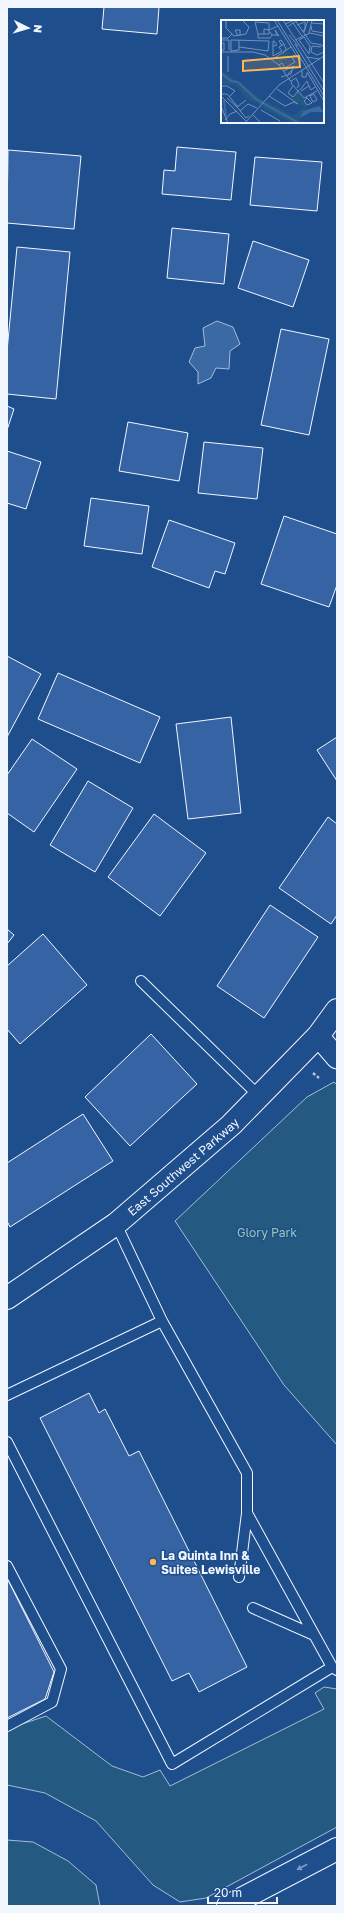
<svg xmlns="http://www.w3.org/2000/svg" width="344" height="1913" font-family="'Golos Text',sans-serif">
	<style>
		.green { fill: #245a82; stroke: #a8bbd7 }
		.water { fill: #3b69a3; stroke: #a8bbd7 }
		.building { fill: #3563a3; stroke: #f2f6ff }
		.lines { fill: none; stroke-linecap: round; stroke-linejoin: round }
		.lane-casing { stroke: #f2f6ff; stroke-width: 12 }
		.street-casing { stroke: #f2f6ff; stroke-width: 23 }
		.secondary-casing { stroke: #f2f6ff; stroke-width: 24 }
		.path { stroke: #b3c4dc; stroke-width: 2.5; stroke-dasharray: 3 2; stroke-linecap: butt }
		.lane { stroke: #1f4e8c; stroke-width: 10 }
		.street { stroke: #1f4e8c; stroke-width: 21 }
		.secondary { stroke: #1f4e8c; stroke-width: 22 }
		.oneway { fill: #7e9ac0 }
		.poi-dot { fill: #ffb74d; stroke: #1f4e8c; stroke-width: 1.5 }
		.labels { text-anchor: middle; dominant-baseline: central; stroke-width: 3; stroke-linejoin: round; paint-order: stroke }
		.street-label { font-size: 12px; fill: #f2f6ff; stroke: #1f4e8c }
		.park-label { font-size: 12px; fill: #97c8a6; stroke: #1f4e8c }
		.poi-label { font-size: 12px; font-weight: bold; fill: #f2f6ff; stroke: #1f4e8c; text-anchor: start }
		.inset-river { fill: none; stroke: #3b69a3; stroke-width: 2 }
		.inset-road { fill: none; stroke: #7391ba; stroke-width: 1 }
		.view { fill: #ffb74d; fill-opacity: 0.15; stroke: #ffb74d; stroke-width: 2 }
		.inset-edge { fill: none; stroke: #f2f6ff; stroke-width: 2 }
	</style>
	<rect width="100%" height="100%" fill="#1f4e8c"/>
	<path class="green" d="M334 1082 337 1085V1445L284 1385 175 1221 307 1097Z
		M324 1687 337 1689V1827L206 1898 180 1902 153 1885 96 1821 45 1793 7 1785V1729L46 1716 112 1766 143 1777 160 1770 170 1786 324 1709 315 1693Z
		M7 1840 33 1842 68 1861 96 1885 100 1906H7Z"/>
	<path class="water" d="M217 321 233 327 240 344 230 351 229 369 216 368 211 378 198 384V372L189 362 195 348 205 346 203 328Z"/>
	<path class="building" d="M104 7H159L157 34 102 29Z
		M177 147 236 152 231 200 162 194 164 170 175 171Z
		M8 150 81 156 74 229 7 223Z
		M255 157 322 162 317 211 250 205Z
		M172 228 229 234 224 284 167 278Z
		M253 241 309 260 293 307 238 288Z
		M17 247 70 252 56 399 7 394V351Z
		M281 329 329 339 309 435 261 425Z
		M7 406 14 409 7 430Z
		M128 422 188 433 179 481 119 471Z
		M204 442 263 448 257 499 198 493Z
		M7 451 41 462 26 509 7 503Z
		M91 498 149 506 142 554 84 546Z
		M284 516 337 534V585L329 607 261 584Z
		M169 520 235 543 225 574 215 571 209 588 152 567Z
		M7 656 41 674 7 737Z
		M58 673 160 717 140 763 38 719Z
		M231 717 241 813 188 819 176 724Z
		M337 737V781L317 750Z
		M32 739 77 769 34 832 7 813V775Z
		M88 781 133 808 95 872 50 845Z
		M154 814 206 853 160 916 108 877Z
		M328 817 337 824V915L331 924 279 888Z
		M270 905 318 937 264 1018 217 986Z
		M7 929 14 935 7 944Z
		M43 934 87 985 20 1044 7 1029V966Z
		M151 1034 197 1084 130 1146 85 1097Z
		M83 1114 113 1161 10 1227 7 1221V1163Z
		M89 1393 99 1413 105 1409 129 1456 139 1451 247 1667 199 1692 189 1673 172 1681 40 1418Z
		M7 1578 54 1672 45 1699 7 1718Z"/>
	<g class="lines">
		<g class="lane-casing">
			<path id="lane" d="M141 981 259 1096
				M162 1321 247 1473V1513L332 1667
				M7 1395 162 1321 116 1224
				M7 1442 172 1764 332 1667 337 1670
				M7 1566 61 1669 52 1702 7 1726
				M239 1577 247 1513
				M253 1608 314 1635"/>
		</g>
		<g class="street-casing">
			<path id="street" d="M318 1036 337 1058"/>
		</g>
		<g class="secondary-casing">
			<g id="secondary">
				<path id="s1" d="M7 1298 116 1224 231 1125 318 1036 337 1010"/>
				<path d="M228 1906 337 1849"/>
			</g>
		</g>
		<path class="path" d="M313 1073 319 1078"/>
		<use href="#lane" class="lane"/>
		<use href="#street" class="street"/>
		<use href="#secondary" class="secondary"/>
	</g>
	<defs><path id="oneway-solid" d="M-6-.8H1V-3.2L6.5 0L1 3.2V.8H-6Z"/></defs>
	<use class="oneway" href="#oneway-solid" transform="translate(302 1867) rotate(152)"/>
	<circle class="poi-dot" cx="153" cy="1562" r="4"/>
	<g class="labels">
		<g class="street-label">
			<text stroke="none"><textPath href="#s1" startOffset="220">East Southwest Parkway</textPath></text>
		</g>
		<g class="park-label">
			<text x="267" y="1232">Glory Park</text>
		</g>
		<g class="poi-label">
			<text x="161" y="1555">La Quinta Inn &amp;<tspan x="161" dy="14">Suites Lewisville</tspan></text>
		</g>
	</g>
	<g transform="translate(221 20)">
		<rect width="103" height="103" fill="#1f4e8c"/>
		<path d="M67 30 69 35 58 43 54 39ZM0 50 43 81 40 85 26 79 15 66 0 63ZM78 70 86 86 78 100 82 103H70L41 87 45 81 72 96 83 87 72 79Z" fill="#245a82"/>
		<path d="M98 86 103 92H90L79 98 82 91Z" fill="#3b69a3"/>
		<path class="inset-river" d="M0 53 10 61 17 62 36 80 78 103M3 80 5 96"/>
		<path class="inset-road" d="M5 0V8L13 16 25 14 28 7 21 0M53 0 79 41M56 0 103 76M62 0 103 63M72 3 81 16M90 3 103 4M64 4 74 0 90 23 101 25 103 28M76 5 84 2V10L81 11M90 6 91 11 103 13M66 7 77 0M49 12 51 15H56L58 16 54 10 56 15M83 12 87 0M88 13 91 0M37 14V18H49L51 15M43 14V9L48 10V14H37L34 2 48 3V10L57 6M68 15 77 26M17 16 14 10H19V16M83 17 89 26 88 34 78 20ZM0 18H7L11 14M0 20H8V30M74 20 89 13 103 16M0 23H3V30H0M74 24 103 71M52 26 56 25 53 21H52V36L61 31 58 27 63 24 65 29 62 33M61 26 58 21 60 20 63 24M100 27 91 26 90 32 96 35 103 32M10 31 18 30V20M0 32H32L44 35 58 45 71 63M10 32V20L48 21 47 31 18 27M85 37 99 39M52 39 70 27M58 45 61 43 64 48 74 42 71 37 74 35M81 50V57H85L86 53M63 51 73 46 71 50M7 52V36M86 52 103 81M60 57 70 54 71 50 67 54M70 61 75 58 78 65 76 68M70 63 83 78 96 71M0 66H6L14 71 8 77M72 66 67 73 72 77 78 70M79 70 86 61 88 66M80 71 88 66 90 70 94 67M0 74H6L17 87M88 75 89 76 92 82 96 80 93 74 89 76M0 76 25 101M48 76 64 86 73 82 77 84 56 69M85 77 91 83 86 85 83 81 86 78M6 78 16 87 25 80M0 86 7 103M16 87 25 98 28 96M40 90 59 101M19 91 27 84 36 88M31 94 40 103M4 100 9 94 16 91M24 103 58 65 103 36"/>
		<path class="view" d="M78 36 79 47 22 51V41Z"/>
		<rect width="103" height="103" class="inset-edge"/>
	</g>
	<rect width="344" height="1913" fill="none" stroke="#f2f6ff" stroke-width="16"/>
	<g transform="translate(28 28) rotate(95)" stroke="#1f4e8c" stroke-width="3" paint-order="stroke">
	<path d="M0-3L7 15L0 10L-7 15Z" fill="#f2f6ff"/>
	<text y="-6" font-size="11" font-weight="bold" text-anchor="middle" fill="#f2f6ff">N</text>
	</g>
	<path d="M208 1897v6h69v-6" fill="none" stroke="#f2f6ff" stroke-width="2"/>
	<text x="214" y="1897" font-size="12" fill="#f2f6ff" stroke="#1f4e8c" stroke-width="3" paint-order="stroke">20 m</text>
</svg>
